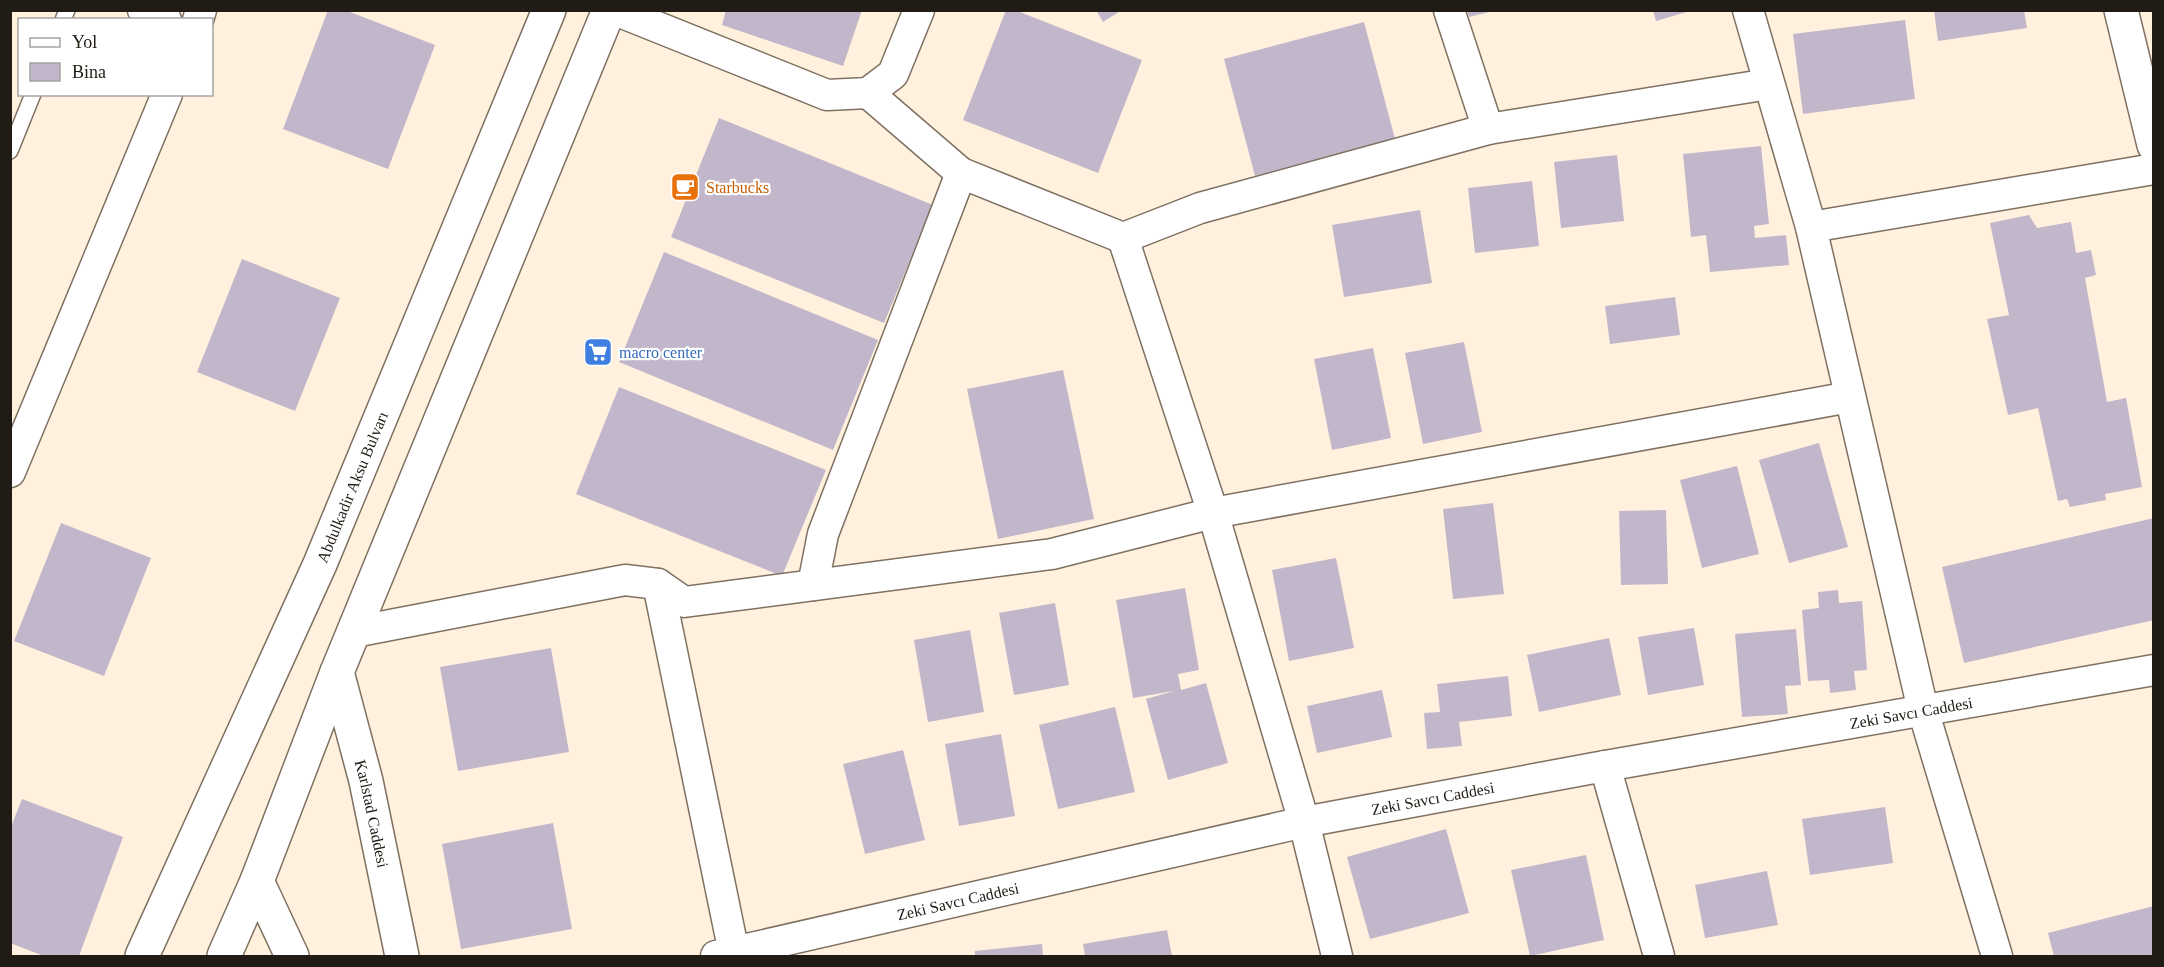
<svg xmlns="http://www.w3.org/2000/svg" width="2164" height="967" font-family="'Times New Roman',serif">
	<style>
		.building { fill: #c2b7ca }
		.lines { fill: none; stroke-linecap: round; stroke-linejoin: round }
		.lane-casing { stroke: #7e7161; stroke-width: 18 }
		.street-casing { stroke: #7e7161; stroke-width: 33 }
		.secondary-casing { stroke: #7e7161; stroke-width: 36 }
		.primary-casing { stroke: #7e7161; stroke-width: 36 }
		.lane { stroke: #fff; stroke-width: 15 }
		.street { stroke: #fff; stroke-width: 30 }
		.secondary { stroke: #fff; stroke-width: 33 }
		.primary { stroke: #fff; stroke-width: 33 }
		.labels { text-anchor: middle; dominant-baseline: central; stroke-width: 4.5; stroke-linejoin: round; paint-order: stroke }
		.food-label { font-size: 16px; fill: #c56008; stroke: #fff; text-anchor: start }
		.shop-label { font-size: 16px; fill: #366cbe; stroke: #fff; text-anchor: start }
		.street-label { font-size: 16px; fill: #201b14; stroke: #fff }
	</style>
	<rect width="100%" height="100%" fill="#fff1de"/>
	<path class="building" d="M328 10H345L435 45 388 169 283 129Z
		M726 10H862L843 66 722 25Z
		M1006 10H1015L1142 60 1098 173 963 120Z
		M1096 10H1122L1103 22Z
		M1467 10H1493V11L1469 17Z
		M1653 10H1690V11L1656 21Z
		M1934 10H2024L2027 28 1938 41Z
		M1905 20 1915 99 1803 114 1793 34Z
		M1364 22 1395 139 1255 176 1224 59Z
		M719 118 933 205 884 323 671 237Z
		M1761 146 1769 224 1754 226 1755 238 1786 235 1789 265 1710 272 1706 235 1691 237 1683 154Z
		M1617 155 1624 221 1561 228 1554 162Z
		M1532 181 1539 246 1475 253 1468 188Z
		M1420 210 1432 283 1344 297 1332 225Z
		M2029 215 2037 228 2071 222 2076 253 2091 250 2096 275 2085 278 2107 402 2126 398 2142 487 2105 494 2106 500 2070 507 2067 499 2058 501 2038 408 2008 415 1987 319 2009 315 1990 223Z
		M664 252 878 340 833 450 619 362Z
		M242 259 340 298 295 411 197 372Z
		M1675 297 1680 335 1610 344 1605 306Z
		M1464 342 1482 432 1423 444 1405 353Z
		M1373 348 1391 438 1332 450 1314 359Z
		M1063 370 1094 519 998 539 967 389Z
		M619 387 826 470 782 576 576 494Z
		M1819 443 1848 547 1789 563 1759 460Z
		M1737 466 1759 554 1702 568 1680 480Z
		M1493 503 1504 594 1453 599 1443 509Z
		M1666 510 1668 584 1621 585 1619 511Z
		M2154 518V620L1964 663 1942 567Z
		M61 523 151 558 104 676 14 641Z
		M1336 558 1354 648 1289 661 1272 570Z
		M1185 588 1199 670 1178 674 1181 690 1206 683 1228 763 1168 780 1146 699 1174 691 1133 698 1116 600Z
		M1838 590 1839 603 1862 601 1867 670 1854 671 1856 690 1830 693 1829 680 1808 681 1802 610 1819 608 1818 592Z
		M1055 603 1069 685 1014 695 999 613Z
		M1694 628 1704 685 1648 695 1638 637Z
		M1796 629 1801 685 1785 686 1788 714 1742 717 1735 634Z
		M970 630 984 712 928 722 914 640Z
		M1609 638 1621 695 1539 712 1527 655Z
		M551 648 569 752 458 771 440 667Z
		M1508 676 1512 716 1459 722 1462 746 1427 749 1424 713 1440 712 1437 684Z
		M1382 690 1392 737 1317 753 1307 706Z
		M1115 707 1135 792 1058 809 1039 725Z
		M1001 734 1015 816 959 826 945 744Z
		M903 750 925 840 865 854 843 764Z
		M22 799 123 837 79 956H44L10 943V829Z
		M1885 807 1893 863 1810 875 1802 819Z
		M553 823 572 929 461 949 442 844Z
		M1446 829 1469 913 1370 939 1347 857Z
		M1586 855 1604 940 1530 956 1511 870Z
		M1767 871 1778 925 1705 938 1695 885Z
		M2154 906V956H2054L2048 933Z
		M1167 930 1172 956H1085L1083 944Z
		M1042 944 1043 956H975V951Z"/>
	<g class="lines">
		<g class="lane-casing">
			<path id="lane" d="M63 20 67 10
				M10 151 33 94"/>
		</g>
		<g class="street-casing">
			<g id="street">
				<path d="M143 10 166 20"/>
				<path d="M615 10 827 95 868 93 893 74 919 10"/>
				<path d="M1449 10 1488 129"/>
				<path d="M1748 10 1811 227 1923 710 1997 956"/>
				<path d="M198 20 201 10"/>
				<path d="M868 93 961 173 1123 238 1200 208 1488 129 1769 84"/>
				<path d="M1811 227 2154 169"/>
				<path d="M1123 238 1213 513 1304 822 1337 956"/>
				<path d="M10 472 167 94"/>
				<path d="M658 584 734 953"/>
				<path d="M813 585 823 534 961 173"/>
				<path d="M354 632 625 580 658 584 684 602 1052 554 1213 513 1850 397"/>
				<path d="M1605 766 1659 956"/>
				<path id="s1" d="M716 956 1304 822 1594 768 2154 670"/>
			</g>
		</g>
		<g class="secondary-casing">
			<g id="secondary">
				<path d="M2121 10 2154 145"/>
				<path id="s2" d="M337 672 366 781 402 956"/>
				<path d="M257 881 292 956"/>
			</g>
		</g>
		<g class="primary-casing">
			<g id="primary">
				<path id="s3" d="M142 956 320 564 549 10"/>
				<path d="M224 956 257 881 337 672 609 10"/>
			</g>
		</g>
		<use href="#lane" class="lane"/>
		<use href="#street" class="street"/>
		<use href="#secondary" class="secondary"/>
		<use href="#primary" class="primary"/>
	</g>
	<defs>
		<g id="cafe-square" transform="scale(1.5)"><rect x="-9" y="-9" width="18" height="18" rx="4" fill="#e8710a" stroke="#fff"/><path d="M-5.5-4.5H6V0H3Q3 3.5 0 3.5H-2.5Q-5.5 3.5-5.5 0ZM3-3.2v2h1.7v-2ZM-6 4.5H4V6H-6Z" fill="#fff"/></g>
		<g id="supermarket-square" transform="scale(1.5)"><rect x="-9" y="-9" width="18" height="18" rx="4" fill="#3f7fe0" stroke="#fff"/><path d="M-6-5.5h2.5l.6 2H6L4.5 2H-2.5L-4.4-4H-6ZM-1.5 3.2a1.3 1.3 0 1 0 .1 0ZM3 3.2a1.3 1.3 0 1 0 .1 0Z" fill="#fff"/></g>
	</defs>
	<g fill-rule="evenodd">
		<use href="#cafe-square" x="685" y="187"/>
		<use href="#supermarket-square" x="598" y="352"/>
	</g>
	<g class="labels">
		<g class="food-label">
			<text x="706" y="187">Starbucks</text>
		</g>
		<g class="shop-label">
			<text x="619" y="352">macro center</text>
		</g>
		<g class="street-label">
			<text stroke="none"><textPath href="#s3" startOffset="514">Abdulkadir Aksu Bulvarı</textPath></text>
			<text stroke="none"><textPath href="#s1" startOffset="1220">Zeki Savcı Caddesi</textPath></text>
			<text stroke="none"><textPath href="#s1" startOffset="734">Zeki Savcı Caddesi</textPath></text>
			<text stroke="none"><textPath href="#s2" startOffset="146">Karlstad Caddesi</textPath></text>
			<text stroke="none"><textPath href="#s1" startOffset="248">Zeki Savcı Caddesi</textPath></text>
		</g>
	</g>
	<rect width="2164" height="967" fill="none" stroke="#201b14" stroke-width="24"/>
	<rect x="18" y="18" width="195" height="78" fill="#ffffff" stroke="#a6a4a1" stroke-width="1.5"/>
	<rect x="30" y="38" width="30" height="9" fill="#ffffff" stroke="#a6a4a1" stroke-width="1.5"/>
	<text x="72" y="48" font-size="18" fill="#201b14">Yol</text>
	<rect x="30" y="63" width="30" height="18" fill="#c2b7ca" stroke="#a6a4a1" stroke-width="1.5"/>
	<text x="72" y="78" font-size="18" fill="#201b14">Bina</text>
</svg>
